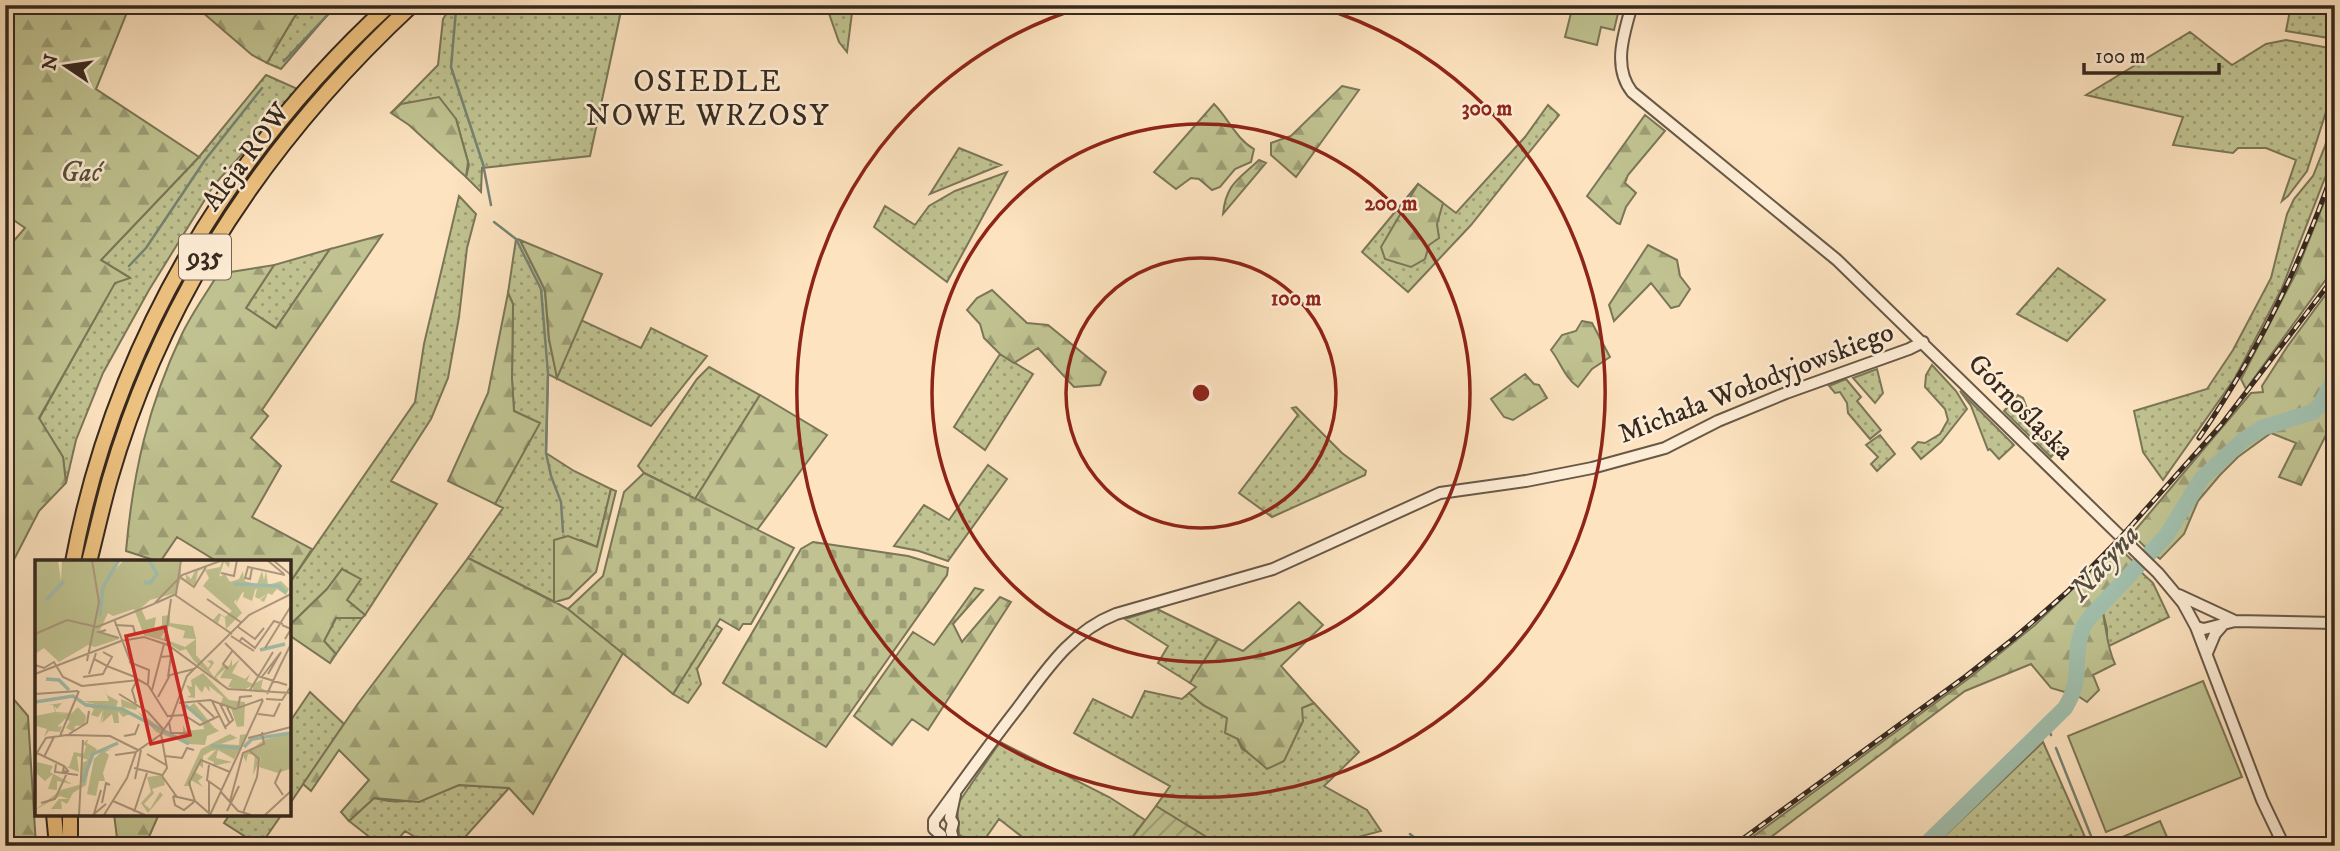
<svg xmlns="http://www.w3.org/2000/svg" width="2340" height="851" font-family="'IM FELL DW Pica',serif">
	<style>
		.grass { fill: url(#grass-dots); stroke: #7b7658; stroke-width: 2 }
		.forest { fill: url(#forest-firs); stroke: #7b7658; stroke-width: 2 }
		.cemetery { fill: url(#cemetery-stones); stroke: #7b7658; stroke-width: 2 }
		.garden { fill: url(#garden-furrows); stroke: #7b7658; stroke-width: 2 }
		.pitch { fill: #c0c391; stroke: #7b7658; stroke-width: 2 }
		.lines { fill: none; stroke-linecap: round; stroke-linejoin: round }
		.stream { stroke: #768374; stroke-width: 2.5 }
		.river { stroke: #a1bfad; stroke-width: 16 }
		.tertiary-casing { stroke: #685847; stroke-width: 14 }
		.primary-casing { stroke: #36291f; stroke-width: 18 }
		.tertiary { stroke: #feedd6; stroke-width: 10 }
		.primary { stroke: #eec280; stroke-width: 14 }
		.rail-casing { stroke: #36291f; stroke-width: 5 }
		.rail { stroke: #feedd6; stroke-width: 2.5; stroke-dasharray: 8; stroke-linecap: butt }
		.ring { fill: none; stroke: #8f2418; stroke-width: 3.5 }
		.labels { text-anchor: middle; dominant-baseline: central; stroke-width: 5; stroke-linejoin: round; paint-order: stroke }
		.shield { fill: #feedd6; stroke: #726456; stroke-width: 2 }
		.shield-label { font-size: 26px; font-weight: bold; fill: #36291f }
		.street-label { font-size: 28px; fill: #36291f; stroke: #feedd6 }
		.park-label { font-size: 28px; font-style: italic; fill: #58503c; stroke: #feedd6 }
		.neighbourhood-label { font-size: 30px; letter-spacing: 2px; fill: #36291f; stroke: #feedd6 }
		.water-label { font-size: 30px; font-style: italic; fill: #514e42; stroke: #feedd6 }
		.inset-river { fill: none; stroke: #a1bfad; stroke-width: 3.5 }
		.inset-road { fill: none; stroke: #ad9980; stroke-width: 2 }
		.view { fill: #d62828; fill-opacity: 0.15; stroke: #d62828; stroke-width: 3.5 }
		.inset-edge { fill: none; stroke: #36291f; stroke-width: 3.5 }
		.centre { fill: #8f2418; stroke: #feedd6; stroke-width: 3.5 }
		.ring-label { font-size: 21px; text-anchor: middle; font-weight: bold; fill: #8f2418; stroke: #feedd6; stroke-width: 5; stroke-linejoin: round; paint-order: stroke }
	</style>
	<defs>
		<pattern id="grass-dots" width="8" height="8" patternUnits="userSpaceOnUse" patternTransform="scale(1.75)"><rect width="8" height="8" fill="#c0c391"/><path d="M2 2h.1M6 6h.1" fill="none" stroke="#9d9e76" stroke-width="1.8" stroke-linecap="round"/></pattern>
		<pattern id="forest-firs" width="22" height="20" patternUnits="userSpaceOnUse" patternTransform="scale(1.75)"><rect width="22" height="20" fill="#c0c391"/><path d="M5 1l3.5 6h-7zM16 11l3.5 6h-7z" fill="#9d9e76"/></pattern>
		<pattern id="cemetery-stones" width="16" height="16" patternUnits="userSpaceOnUse" patternTransform="scale(1.75)"><rect width="16" height="16" fill="#c0c391"/><path d="M2 7V4a2 2 0 0 1 4 0v3zM10 15v-3a2 2 0 0 1 4 0v3z" fill="#9d9e76"/></pattern>
		<pattern id="garden-furrows" width="10" height="10" patternUnits="userSpaceOnUse" patternTransform="scale(1.75)"><rect width="10" height="10" fill="#c0c391"/><path d="M-1 1l2-2M0 10L10 0M9 11l2-2" fill="none" stroke="#9d9e76"/></pattern>
	</defs>
	<rect width="100%" height="100%" fill="#fde3c0"/>
	<filter id="stains"><feTurbulence type="fractalNoise" baseFrequency=".00286" numOctaves="4"/><feColorMatrix values="0 0 0 0 .2 0 0 0 0 .09 0 0 0 0 .02 0 0 0 .5 -.17"/></filter>
	<radialGradient id="worn" r=".72"><stop offset=".6" stop-color="#630" stop-opacity="0"/><stop offset="1" stop-color="#630" stop-opacity=".3"/></radialGradient>
	<path class="grass" d="M303 5H336L281 69 267 63 293 19Z
		M452 5H568L621 11 590 156 482 168 481 192 466 177 469 165 456 119 401 104 391 113 438 65 443 19Z
		M826 5H853L847 52 839 42Z
		M2291 5H2335V39L2286 31Z
		M2190 32 2232 65 2266 44 2286 40 2335 49V84L2307 171 2288 196 2282 201 2296 160 2266 148H2238L2233 153 2173 145 2183 117 2086 95Z
		M266 75 300 90 214 185 149 290 103 373 76 440 66 483 63 457 39 419 115 282 129 277 101 260 199 157Z
		M1548 105 1559 115 1471 225 1408 292 1362 252 1418 184 1456 213 1525 137Z
		M2335 112V146L2330 165 2282 288 2235 378 2163 480 2143 452 2134 411 2207 389 2233 350 2271 278 2287 214 2294 199 2313 176 2325 146Z
		M959 148 1001 165 930 194Z
		M1007 172 947 282 874 227 885 206 915 225 929 206 955 191Z
		M459 196 476 214 467 248 459 317 448 378 431 419 391 481 437 504 365 615 347 600 342 569 327 589 289 626V584L415 402 424 344Z
		M516 239 520 240 545 290 549 339 557 376 581 320 641 348 651 328 707 356 651 426 548 374 546 453 574 471 611 489 597 547 581 540 555 602 468 558 503 508 495 504 539 423 514 411 512 379 513 304 508 293Z
		M330 249 276 328 246 308 274 265Z
		M2058 268 2105 300 2067 341 2017 314Z
		M1000 354 1033 374 985 450 954 427Z
		M1932 365 1956 391 1967 409 1941 442 1921 459 1912 448 1918 442 1925 443 1940 434 1948 420 1945 409 1925 387 1926 375Z
		M709 367 760 395 695 499 644 473 638 466 697 379Z
		M1877 369 1883 393 1875 403 1853 378Z
		M1846 379 1861 397 1857 401 1881 430 1870 439 1848 413 1847 403 1840 392 1835 393 1829 386Z
		M1960 391 2014 445 1999 459 1990 449 1988 450 1971 406Z
		M2018 395 2023 398 2028 411 2062 444 2051 457 2004 411Z
		M1296 407 1342 453 1366 471 1365 475 1272 517 1239 493 1298 415 1292 408Z
		M1880 435 1895 454 1877 471 1871 464 1878 457 1866 445Z
		M988 465 1007 479 948 561 919 551 894 546 924 505 949 520Z
		M2140 571 2153 583 2169 617 2107 647V629L2102 609Z
		M1157 609 1218 639 1190 683 1158 663 1168 646 1125 619Z
		M336 618H362L336 654 324 641Z
		M716 625 722 629 697 669 701 684 688 703 673 694Z
		M1145 691 1182 699 1189 693 1203 705 1228 718 1242 749 1252 755C1277 744 1306 740 1301 708L1314 703 1359 752 1324 786 1367 810 1381 831 1354 838 1349 846H1221L1156 806 1170 786 1074 733 1093 699 1132 718Z
		M310 692 344 724 289 805V723Z
		M1000 742 1109 797 1145 820 1126 846H1034L999 819 980 846H971L959 834 957 805Z
		M2043 742 2089 846H2079L2071 835 2060 846H1934Z
		M459 785 509 788 457 846H430L405 831 392 846H381L349 821 374 798C407 807 429 797 459 785Z
		M230 814H282L260 846 224 823Z"/>
	<path class="forest" d="M5 5H130L96 89 199 157 101 260 130 278 115 283 39 418 63 457 66 483 39 511 5 577V251L25 228 5 214Z
		M194 5H303L293 19 267 63 252 55Z
		M1342 86 1359 90 1296 177 1271 155V143L1291 136Z
		M439 97 456 119 468 162 466 177 409 125 391 113 401 104Z
		M1214 104C1229 119 1236 139 1254 149L1251 162 1235 169 1220 187 1212 190 1199 179 1191 178 1176 189 1154 172Z
		M1645 115 1665 131 1628 175 1625 183 1636 193 1626 207 1620 224 1617 223 1587 196Z
		M1259 160 1266 163 1223 214C1226 184 1238 180 1259 160Z
		M2335 175V267L2246 389 2241 379 2296 273Z
		M1418 184 1443 203 1437 224 1439 238 1429 245 1425 259 1411 267 1385 259 1381 247Z
		M382 235 262 410 268 416 251 438 281 466 252 517 312 549 289 584V562H218L177 537 160 562 126 551C133 472 148 406 182 334 192 313 206 294 218 274L274 265 246 308 276 328 330 249Z
		M520 240 602 274 557 378 549 339 545 290Z
		M1648 245 1677 260 1680 276 1690 289 1679 306 1671 308 1651 283 1614 321 1609 305Z
		M2335 282V370L2313 408 2250 429 2237 440 2201 475 2171 523 2149 551 2132 534 2251 393 2263 392 2262 386 2287 347Z
		M992 290 1027 323 1048 325 1106 372 1100 385 1074 387 1038 348 1014 363 1000 354 984 338 980 324 967 310 977 298Z
		M508 293 513 304 512 379 514 411 540 423 495 504 448 481 488 393Z
		M1582 321 1592 323 1610 357 1592 369 1578 387C1565 378 1561 363 1551 350L1562 335 1576 331Z
		M1525 374 1534 384 1539 385 1547 398 1513 420 1504 417 1491 399Z
		M2330 393 2335 395V417L2301 485 2279 477 2296 443 2271 433 2238 457 2220 475 2198 501 2184 534 2160 559 2154 554 2178 527 2190 502 2203 482 2233 452 2252 436 2314 416 2322 408Z
		M760 395 827 435 757 530 695 499Z
		M611 489 616 491 596 572 569 598 555 602 568 609 623 653 533 814 509 788 459 785 419 802 374 798 349 821 341 812 369 780 339 750 311 791 303 784 357 705 468 558 554 602V540L568 536 597 547Z
		M2117 546 2135 563C2119 580 2086 607 2079 629 2073 650 2077 672 2068 693L2051 688 2031 664 1965 691 1759 846H1740L1972 676 2035 625Z
		M342 569 361 579 347 600 365 615 362 618H336L324 641 336 654 330 663 289 635V626L327 589Z
		M975 588 983 590 953 624 962 642 1000 597 1011 602 928 730 912 719 892 745 854 716 913 632 934 645Z
		M1299 602 1323 625 1281 666 1314 703 1302 708 1303 721 1284 761 1267 769C1257 759 1243 752 1238 739L1225 733 1227 718 1203 705 1189 693 1196 687 1190 683 1218 639 1243 651Z
		M2102 609C2107 629 2106 645 2115 664L2093 675 2099 690 2087 702 2078 696 2081 681 2085 631Z
		M5 689 28 716 36 846H5Z
		M114 814H159L145 846H118Z"/>
	<path class="cemetery" d="M644 473 794 548 751 624H743L739 630 720 619 673 694 568 609 603 576 624 492Z
		M813 542 908 556 948 568 947 575 826 747 723 683 801 549Z"/>
	<path class="garden" d="M1156 806 1221 846H1126Z"/>
	<path class="pitch" d="M1573 5H1620L1614 30 1601 27 1597 45 1565 37Z
		M2203 681 2242 777 2106 832 2068 736Z
		M2160 821 2171 846H2106V844Z"/>
	<g class="lines">
		<path class="stream" d="M452 5 456 10 451 67 483 164 491 205
			M284 61 337 5
			M494 222 516 239 541 289 548 374 546 453 551 476 561 502 563 532
			M129 266 146 248 205 160 262 88
			M2163 529 2168 533
			M2048 727 2051 735
			M2056 748 2095 846
			M1410 834 1425 846"/>
		<path class="river" d="M1924 846 2065 708C2085 676 2071 659 2082 631 2083 626 2088 621 2090 617L2166 536 2202 478 2243 440 2262 428 2313 412 2320 405 2335 377"/>
		<g class="tertiary-casing">
			<path id="tertiary" d="M1632 5C1624 33 1612 67 1632 92L1837 260 2158 573 2183 603 2196 627 2262 800 2284 846
				M2179 595 2235 621
				M2196 627 2204 629 2235 621 2335 623
				M2207 653 2215 634 2222 626
				M955 795 950 818 953 823 951 831 955 846
				M941 835 934 829V821C961 784 988 746 1017 709 1045 672 1070 632 1116 614L1273 569 1440 493 1526 481 1592 468 1665 448 1718 421 1786 393 1909 349 1923 342"/>
		</g>
		<g class="primary-casing">
			<path id="primary" d="M73 562C113 347 228 153 389 5
				M89 562C96 535 102 507 110 479 164 292 270 137 412 5
				M54 814 57 846
				M70 814V846"/>
		</g>
		<use href="#tertiary" class="tertiary"/>
		<use href="#primary" class="primary"/>
		<g class="rail-casing">
			<path id="rail" d="M2199 438C2257 354 2302 262 2335 165
				M1733 846 1966 676 2013 639 2067 592 2121 537 2221 425 2335 276"/>
		</g>
		<use href="#rail" class="rail"/>
	</g>
	<g class="ring">
		<circle cx="1201" cy="393" r="135"/>
		<circle cx="1201" cy="393" r="269"/>
		<path d="M1316 6A404 404 0 1 1 1086 6"/>
	</g>
	<g class="labels">
		<rect class="shield" x="179" y="234.5" width="52" height="45" rx="5"/>
		<g class="shield-label">
			<text x="205" y="257">935</text>
		</g>
		<g class="street-label">
			<text transform="translate(246 157) rotate(-53)">Aleja ROW</text>
			<text transform="translate(1756 383) rotate(-21)">Michała Wołodyjowskiego</text>
			<text transform="translate(2021 407) rotate(45)">Górnośląska</text>
		</g>
		<g class="park-label">
			<text x="81" y="172">Gać</text>
		</g>
		<g class="neighbourhood-label">
			<text x="708" y="82">OSIEDLE<tspan x="708" dy="34">NOWE WRZOSY</tspan></text>
		</g>
		<g class="water-label">
			<text transform="translate(2105 563) rotate(-49)">Nacyna</text>
		</g>
	</g>
	<g transform="translate(35 560)">
		<rect width="256" height="256" fill="#fde3c0"/>
		<path d="M195 0 194 8 189 2 184 17 190 14 195 22 210 19 209 25 225 27 233 33 229 42 225 40 232 34 224 39 220 37 222 29 208 32 199 42 207 53 191 69 190 58 186 55 183 63 178 60 184 53 190 57 197 51 168 26 174 18 170 10 185 7 187 1ZM109 75H119L150 87 161 79V95L173 108 176 104 172 101 177 100 179 103 174 110 179 117 188 105 194 106 197 99V106L205 99 197 113 210 119 215 114 212 121 218 124 228 119 226 128 232 131H218V125L209 130 193 127 197 119 185 118 191 108 181 117 188 126 159 101 151 89 145 91 130 81ZM168 113 194 140 210 142 209 166 202 167 196 148 186 143 188 137 174 126 175 132 170 126 167 133 160 124V138L152 137 156 135 151 125 157 127 156 120ZM27 143 22 149 19 146 21 152 37 153 17 154 23 167 27 166 25 172 14 171 9 177 12 169 1 166 0 156 20 152 18 145H13ZM159 143 182 171 155 177 131 172 148 173V165L151 171 169 169 167 160 153 148ZM53 179 52 183 62 189 56 198 51 225 38 233 32 244 26 241 27 249H16L24 239H34L25 236 0 250 26 230 47 224V203L53 200 42 196 44 212 29 206 34 207 39 192 49 194 51 186 47 184ZM128 215 130 225 117 229 119 233 109 244 115 249 125 232 128 235 113 253 106 243 116 232 112 217Z" fill="#c0c391"/>
		<path d="M0 0H23L26 21 27 0H84L76 14 89 0H146V16L151 20V14L156 19 160 11 172 8 163 11 160 26 146 18 141 33 115 40 106 48 111 60 121 57 119 70 127 65V56L135 55V63L158 66 161 79 148 78 150 71 134 66 125 78 109 75 99 49 78 56 73 53 64 72 84 79 60 87 53 85 24 102 9 88 0 94ZM208 11 209 21 222 24 227 11 229 20 231 11 233 25 246 21 254 29 251 35 242 29 237 35 221 27 217 41 208 37 210 27 201 44 203 31 191 43 178 34 180 26 186 23 184 16 195 22 204 19ZM68 126 72 135 83 141 81 147 87 148 86 139 103 146 101 150 88 147 95 154 88 157 83 151 84 163H79L77 154 67 163 69 154 65 164 68 150 63 157 56 155 59 149 46 142 68 146 48 141H74ZM43 147 51 156 50 165 40 166 39 172 31 168 35 161 30 159 22 167 17 154 37 153ZM102 151 136 175 155 177 180 168 184 171 172 176 170 185 153 184 121 172ZM255 173V209L243 213 224 207 226 197 218 215 220 195 213 194 211 202 208 195 229 180ZM195 174 202 178 186 184 204 185 205 175 212 174 199 199 183 190 181 198 197 202 178 206 179 202 172 199 181 190 176 191 168 196V208L164 205 160 212 168 217 163 221 168 227 156 220V226H149L166 189ZM77 189 70 192 74 195 68 213 70 221H64L61 236 52 234 59 199 67 191ZM2 202 18 206 15 212 37 224 22 221V230L13 229 18 214 10 221 2 214 0 218Z" fill="#c0c391"/>
		<path class="inset-river" d="M109 22 115 23 122 14 114 0M199 24 244 26 251 33M11 40 29 21M65 56 68 27 84 0M225 90 250 84M11 119 24 120 34 130M0 142 38 136 51 145 87 149 154 184M150 145 169 161M176 186 205 188M209 187 217 179 256 173M47 223 58 194 83 183"/>
		<path class="inset-road" d="M232 0 249 14M238 0 256 15M217 8 215 19 210 18 213 7 250 15M186 13 199 16 202 0M146 18 159 27 171 7M140 35 197 74M172 39 207 63M121 43 141 34 146 0M79 59 102 119M80 65 98 66 100 73M247 65 256 69 250 79M203 67 220 79 229 68M71 70 64 72 84 78M0 74 32 60 62 67 119 44 147 15 188 0M196 76 219 91M130 81 136 39M204 82 207 78 220 88 239 61 248 64M190 83 223 116 252 125M230 88 256 46M125 97 136 96 133 117M59 99 72 106 77 97 68 92M52 101 64 42 57 0M94 102 114 110 113 124M0 105 9 108 19 102 28 117 47 126M244 108 256 84M193 109 188 104 198 90M0 114 86 81 109 77 133 85 193 129 256 133M54 114 61 93M48 117 68 114 72 106 100 117M226 118 246 92 233 114M102 119 113 125 133 157M47 126 104 120M117 130 129 84M215 130 238 92M0 134 43 131M84 134 113 152 129 170M232 134 246 104M123 137 135 115 159 109M231 139 247 140 256 126M162 141 179 157M177 141 191 169M101 143 97 130 102 120M144 143 175 140 200 149 228 139M185 144 195 164M203 147 205 137 217 136M223 154 239 156 245 143M133 156 149 155 165 165 184 156M134 162 136 173H155M190 167 198 160 192 147M34 174 52 163 54 151M126 174 132 208 127 216M25 176 44 131M89 176 100 174 104 164M213 178 256 167M2 193 29 206 28 211 33 212M112 194 131 205M80 195 101 192M0 196 11 178 32 175 75 176 103 190M130 196 147 198 152 188 159 190M9 197 19 177M21 204 20 212 43 215M174 205 172 220 186 230M99 208 127 215M246 209 240 223 248 235M127 216 142 237M100 219 106 190M174 222V252M66 230 59 254 71 244M186 232 203 251 216 255M138 236 160 241 175 254M138 236 140 245 149 250 159 242M78 241 110 255M160 241 154 223 166 200 195 212M195 241 208 193 229 184 227 172M6 243 20 239 33 211 29 206M67 243 71 223 75 225M192 251 204 226M99 252 112 213M208 253 222 217 224 199 214 190M44 255 48 180M69 255 92 218 101 192 125 175 136 159 152 116 214 55 256 34M175 255 228 140M230 255 256 231"/>
		<path class="view" d="M130 67 155 175 116 184 91 76Z"/>
		<rect width="256" height="256" class="inset-edge"/>
	</g>
	<circle cx="1201" cy="393" r="10" class="centre"/>
	<g class="ring-label">
		<text x="1487" y="115">300 m</text>
		<text x="1391" y="210">200 m</text>
		<text x="1296" y="305">100 m</text>
	</g>
	<rect width="2340" height="851" fill="none" stroke="#fde3c0" stroke-width="28"/>
	<rect x="7" y="7" width="2326" height="837" fill="none" stroke="#36291f" stroke-width="3.5"/>
	<rect x="14" y="14" width="2312" height="823" fill="none" stroke="#36291f" stroke-width="2"/>
	<g transform="translate(66 66) rotate(283)" stroke="#feedd6" stroke-width="5" paint-order="stroke">
	<path d="M0-5L12 26L0 18L-12 26Z" fill="#36291f"/>
	<text y="-10" font-size="19" font-weight="bold" text-anchor="middle" fill="#36291f">N</text>
	</g>
	<path d="M2084 63v10h135v-10" fill="none" stroke="#36291f" stroke-width="3.5"/>
	<text x="2095" y="63" font-size="21" fill="#36291f" stroke="#feedd6" stroke-width="5" paint-order="stroke">100 m</text>
	<rect width="100%" height="100%" filter="url(#stains)"/>
	<rect width="100%" height="100%" fill="url(#worn)"/>
</svg>
